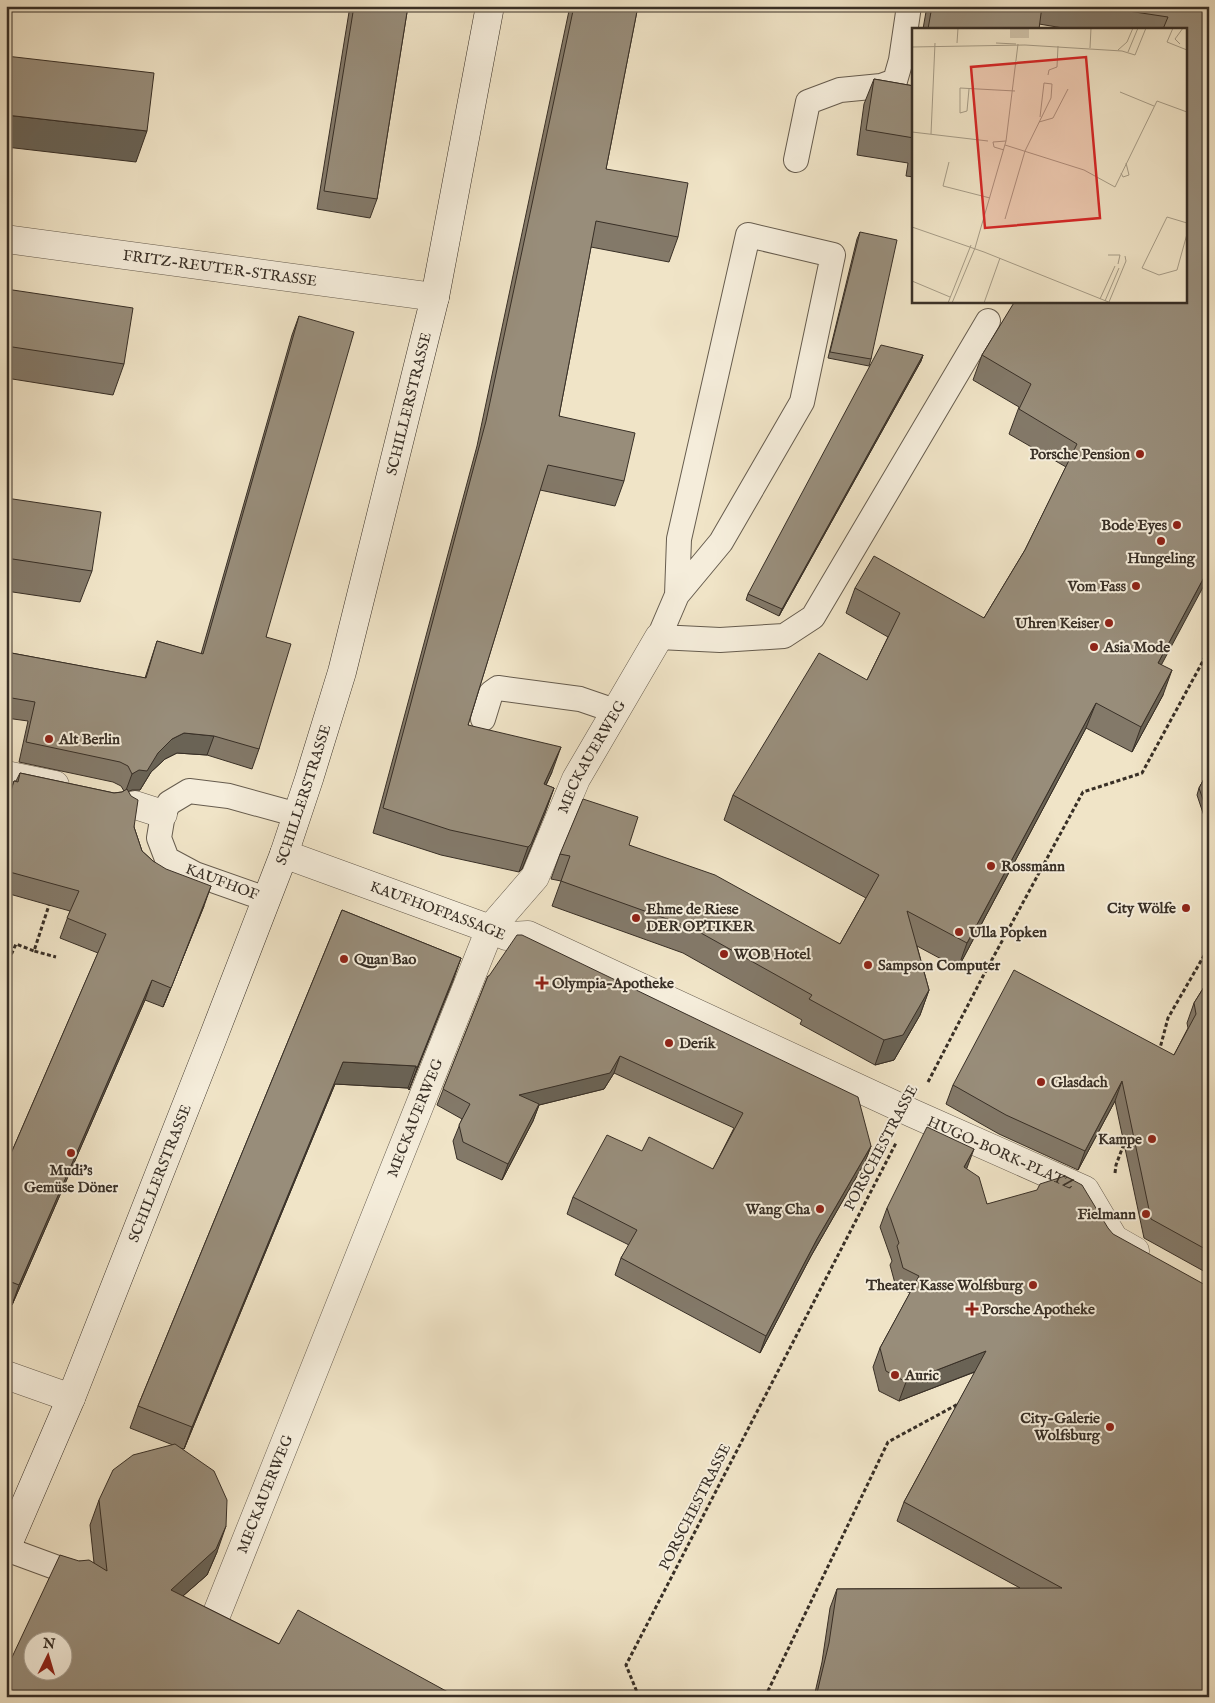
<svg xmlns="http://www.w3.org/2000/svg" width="1215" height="1703" font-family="'IM FELL English',serif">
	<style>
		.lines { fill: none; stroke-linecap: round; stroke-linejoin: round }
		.lane-casing { stroke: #665c4e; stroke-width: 26 }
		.street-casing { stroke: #665c4e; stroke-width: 29 }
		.secondary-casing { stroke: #382f26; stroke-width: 29 }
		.path { stroke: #382f26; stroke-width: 3; stroke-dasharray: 4 2.5; stroke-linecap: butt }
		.lane { stroke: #f5eddb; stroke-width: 24 }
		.street { stroke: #f5eddb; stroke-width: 28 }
		.secondary { stroke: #f5eddb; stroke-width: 28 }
		.wall { fill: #837969; stroke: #382f26 }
		.shaded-wall { fill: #6a6355; stroke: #382f26 }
		.building { fill: #988d7a; stroke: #382f26; fill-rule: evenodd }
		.poi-dot { fill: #8f2418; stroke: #f5eddb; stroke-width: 2 }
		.labels { text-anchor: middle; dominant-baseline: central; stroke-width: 4; stroke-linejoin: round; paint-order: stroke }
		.street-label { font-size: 15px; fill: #382f26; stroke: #f5eddb }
		.poi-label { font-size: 15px; font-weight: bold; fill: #382f26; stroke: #f5eddb; text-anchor: start }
		.inset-road { fill: none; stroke: #a69c87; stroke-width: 1 }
		.view { fill: #d62828; fill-opacity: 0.15; stroke: #d62828; stroke-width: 2.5 }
		.inset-edge { fill: none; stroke: #382f26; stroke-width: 2.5 }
	</style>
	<rect width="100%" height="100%" fill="#f0e4c7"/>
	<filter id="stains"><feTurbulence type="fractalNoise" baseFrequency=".004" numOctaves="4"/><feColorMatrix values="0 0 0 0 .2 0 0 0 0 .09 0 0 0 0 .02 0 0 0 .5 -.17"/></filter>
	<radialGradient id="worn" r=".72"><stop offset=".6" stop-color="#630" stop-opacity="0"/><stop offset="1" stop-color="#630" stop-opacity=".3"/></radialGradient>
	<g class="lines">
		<g class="lane-casing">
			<path id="lane" d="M796 160 808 102 840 90 881 86 895 81 901 60 909 6
				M677 595 679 539 748 235 833 255 802 402 721 542 677 595 659 637 720 640 784 636 813 617 988 321
				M483 719 491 693 498 688 580 699 615 711
				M266 899 195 874 167 859 159 838 163 814 169 803 189 791 229 796 298 815
				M6 1549 74 1574"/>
		</g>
		<g class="street-casing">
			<g id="street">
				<path id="s1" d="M6 239 435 297"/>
				<path d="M6 775 55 785"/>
				<path d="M135 805 163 814"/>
				<path id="s2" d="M284 854 490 929 506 936 528 935 912 1113 1085 1190 1114 1239 1135 1251"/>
				<path d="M6 1375 71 1398"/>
				<path id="s3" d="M213 1623 490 929 535 877 576 779 659 637"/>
			</g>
		</g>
		<g class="secondary-casing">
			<g id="secondary">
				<path id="s4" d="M6 1549 71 1398 212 1040 284 854 309 779 342 672 435 297 490 6"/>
			</g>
		</g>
		<path class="path" d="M50 902 34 951 56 957
			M6 966 16 944 34 951
			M1159 1052 1168 1018 1209 947
			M928 1082 982 978 1083 792 1142 773 1209 650
			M1115 1173 1116 1165 1125 1141
			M639 1697 626 1665 896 1143
			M765 1697 888 1442 960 1403"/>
		<use href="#lane" class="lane"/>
		<use href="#street" class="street"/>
		<use href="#secondary" class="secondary"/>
	</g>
	<path class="wall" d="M350 6H408L377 199 370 218 317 209Z
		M570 6H638L606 169 678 237 669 262 591 247 559 416 624 481 615 506 540 490 468 725 552 772 546 785 554 788 545 813 522 869 519 872 441 855 373 833 477 446Z
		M927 6H1209L1161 664 1163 695 1132 752 1086 728 958 968 917 946 929 990 920 1015 894 1060 875 1065 800 1024 802 1020 683 953 552 906 561 881 551 879 560 854 629 845 840 944 866 898 724 820 733 795 867 680 888 637 846 613 855 588 984 618 1025 550 1066 467 1009 434 1019 407 973 380 982 355 1186 29H1069L1039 24V29H923Z
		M874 79 914 86V177L906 176 908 163 857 155 864 104Z
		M860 232 871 359 869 366 828 358 857 239Z
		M6 289 124 364 113 395 6 378Z
		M299 316 266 637 259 749 252 769 207 755 177 753 165 759 151 772 140 790H132L128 791 134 827 142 851 153 861 204 906 163 1007 145 1000 12 1305 6 1302V1165L98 953 60 938 70 911 6 893V801L14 781H16L20 773 114 793 122 792 124 791 121 786 113 782 19 762 28 721 6 718V652L145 678 157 641 201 654 292 335Z
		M923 355 921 361 779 616 746 600 748 594Z
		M6 498 92 571 80 602 6 591Z
		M1209 770V831L1197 795 1199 788Z
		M342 910 461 958 409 1090 408 1088 335 1084 184 1449 180 1448 217 1552 207 1575 183 1596 279 1644 6 1697 79 1561 94 1563 90 1525 99 1500 173 1445 130 1428 138 1406Z
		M488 976 871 1146 865 1162 811 1256 760 1353 615 1275 621 1258 629 1245 567 1214 573 1197 713 1169 734 1128 614 1073 604 1089 539 1105 533 1121 502 1180 457 1159 453 1141 462 1119 437 1105Z
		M1209 979V1274L1144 1238 1115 1101 1078 1170 999 1134 946 1104 953 1085 1174 1055 1188 1028 1187 1023 1194 1003Z
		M967 1169 987 1204 1209 1697H814L822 1662 830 1608 837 1589 1020 1588 897 1521 904 1502 975 1372 899 1401 879 1391 873 1367 880 1348 910 1293 896 1287 890 1265 892 1261 880 1227 887 1208Z"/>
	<path class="shaded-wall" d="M6 115 147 131 136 162 6 147Z
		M923 355 921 361 779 616 782 609Z
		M1209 568V576L1149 688 1158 663Z
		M1172 670 1163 695 1132 752 1141 727Z
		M1096 703 1086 728 958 968 967 943Z
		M184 733 214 736 207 755 177 753 165 759 151 772 140 790H132L125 793 132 774 158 753 172 739Z
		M561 747 552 772 535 809 544 784Z
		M554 788 545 813 522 869 519 872 528 847Z
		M211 886 204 906 163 1007 171 988Z
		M461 958 453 981 409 1090 417 1068Z
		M152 980 145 1000 12 1305 19 1285Z
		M929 990 920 1015 894 1060 875 1065 884 1040Z
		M620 1056 614 1073 604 1089 539 1105 533 1121 502 1180 508 1164 519 1095Z
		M343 1062 416 1066 408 1088 335 1084 184 1449 192 1427Z
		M1122 1081 1115 1101 1078 1170 1085 1151Z
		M871 1146 865 1162 811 1256 760 1353 766 1336 817 1239Z
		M974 1149 967 1168 957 1186 964 1167Z
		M986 1351 979 1370 899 1401 906 1382Z
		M226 1526 217 1552 207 1575 161 1615 171 1590Z"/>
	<path class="building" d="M354 6H408L377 199 324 191Z
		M574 6H638L606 169 688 183 678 237 596 221 559 416 635 433 624 481 548 465 468 725 561 747 544 784 554 788 531 844 528 847 450 830 383 808 486 421Z
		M932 6H1042L1039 29H928Z
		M1095 6H1209V568L1158 663 1172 670 1141 727 1096 703 967 943 907 911 929 990 903 1035 884 1040 809 999 812 995 692 928 561 881 570 856 560 854 583 799 638 817 629 845 715 875 840 944 879 875 733 795 819 653 867 680 900 613 855 588 874 556 984 618 1025 550 1077 444 1019 409 1031 384 982 355 1015 301H1186V29H1163L1168 17Z
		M6 56 154 73 147 131 6 115Z
		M874 79 914 86V138L866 130Z
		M860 232 897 240 871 359 830 352Z
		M6 289 133 308 124 364 6 346Z
		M299 316 354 332 266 637 291 644 259 749 214 736 184 733 172 739 158 753 147 771 139 770 132 774 128 766 120 762 26 742 35 702 6 697V652L146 678 157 641 203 654Z
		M881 345 923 355 782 609 748 594Z
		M6 498 101 512 92 571 6 558Z
		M1209 770V817L1199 788Z
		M20 773 114 793 122 792 127 789 131 796 138 800 134 827 142 851 153 861 166 869 211 886 171 988 152 980 19 1285 6 1280V1165L106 934 67 918 79 891 6 871V807L14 781 18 782Z
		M342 910 461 958 417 1068 416 1066 343 1062 192 1427 138 1406Z
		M517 935H522L858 1097 871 1146 817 1239 766 1336 621 1258 637 1230 573 1197 607 1135 642 1151 649 1137 713 1169 743 1113 620 1056 610 1073 519 1095 539 1104 508 1164 463 1142 459 1125 470 1104 443 1089 488 976H489Z
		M1014 970 1174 1055 1196 1014 1194 1003 1209 979V1251L1151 1219 1122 1081 1085 1151 1006 1115 953 1085Z
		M927 1127 974 1149 964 1167 979 1177 987 1204 1037 1190 1040 1184 1065 1176 1082 1185 1108 1228 1113 1234 1209 1287V1697H816L829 1643 837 1589 1062 1588 904 1502 986 1351 906 1382 886 1371 880 1348 919 1276 903 1268 897 1246 899 1243 887 1208Z
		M175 1444 214 1471 227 1500 226 1526 216 1549 171 1590 279 1644 298 1610 457 1697H6V1670L60 1555 79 1561 89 1560 107 1571 99 1500 113 1470 133 1455ZM32 1640H62V1670H32Z"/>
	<g class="poi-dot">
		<circle cx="1140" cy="454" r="5"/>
		<circle cx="1177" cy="525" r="5"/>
		<circle cx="1161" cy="541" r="5"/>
		<circle cx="1136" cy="586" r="5"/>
		<circle cx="1109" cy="623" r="5"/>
		<circle cx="1094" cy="647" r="5"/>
		<circle cx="49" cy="739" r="5"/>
		<circle cx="991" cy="866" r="5"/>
		<circle cx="1186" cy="908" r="5"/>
		<circle cx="636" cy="918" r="5"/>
		<circle cx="959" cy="932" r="5"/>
		<circle cx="724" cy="954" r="5"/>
		<circle cx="344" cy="959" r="5"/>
		<circle cx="868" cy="965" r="5"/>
		<path d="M539.5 975.5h5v5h5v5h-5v5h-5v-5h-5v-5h5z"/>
		<circle cx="669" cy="1043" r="5"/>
		<circle cx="1041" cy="1082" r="5"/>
		<circle cx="1152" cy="1139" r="5"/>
		<circle cx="71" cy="1153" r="5"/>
		<circle cx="820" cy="1209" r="5"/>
		<circle cx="1146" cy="1214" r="5"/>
		<circle cx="1033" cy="1285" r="5"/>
		<path d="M969.5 1301.5h5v5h5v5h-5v5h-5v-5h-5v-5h5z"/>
		<circle cx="895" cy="1375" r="5"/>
		<circle cx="1110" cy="1427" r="5"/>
	</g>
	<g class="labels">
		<g class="street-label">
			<text stroke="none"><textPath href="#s1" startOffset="216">FRITZ-REUTER-STRASSE</textPath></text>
			<text stroke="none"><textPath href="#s4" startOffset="1216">SCHILLERSTRASSE</textPath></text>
			<text stroke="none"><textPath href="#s3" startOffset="949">MECKAUERWEG</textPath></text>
			<text stroke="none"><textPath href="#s4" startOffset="811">SCHILLERSTRASSE</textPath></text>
			<text transform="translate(222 882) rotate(21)">KAUFHOF</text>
			<text stroke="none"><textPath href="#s2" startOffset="164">KAUFHOFPASSAGE</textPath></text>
			<text stroke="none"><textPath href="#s3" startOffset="544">MECKAUERWEG</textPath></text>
			<text transform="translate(881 1148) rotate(-62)">PORSCHESTRASSE</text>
			<text stroke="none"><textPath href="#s2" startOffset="779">HUGO-BORK-PLATZ</textPath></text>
			<text stroke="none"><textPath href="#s4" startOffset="406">SCHILLERSTRASSE</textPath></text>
			<text stroke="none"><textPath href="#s3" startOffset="139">MECKAUERWEG</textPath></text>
			<text transform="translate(695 1507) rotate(-63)">PORSCHESTRASSE</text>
		</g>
		<g class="poi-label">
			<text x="1130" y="454" text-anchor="end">Porsche Pension</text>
			<text x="1167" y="525" text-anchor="end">Bode Eyes</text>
			<text x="1161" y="558" text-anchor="middle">Hungeling</text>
			<text x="1126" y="586" text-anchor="end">Vom Fass</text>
			<text x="1099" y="623" text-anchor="end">Uhren Keiser</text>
			<text x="1104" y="647">Asia Mode</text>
			<text x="59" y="739">Alt Berlin</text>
			<text x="1001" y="866">Rossmann</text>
			<text x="1176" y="908" text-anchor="end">City Wölfe</text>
			<text x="646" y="909">Ehme de Riese<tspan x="646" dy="17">DER OPTIKER</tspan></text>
			<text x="969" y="932">Ulla Popken</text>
			<text x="734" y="954">WOB Hotel</text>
			<text x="354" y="959">Quan Bao</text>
			<text x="878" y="965">Sampson Computer</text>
			<text x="552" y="983">Olympia-Apotheke</text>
			<text x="679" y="1043">Derik</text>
			<text x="1051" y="1082">Glasdach</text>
			<text x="1142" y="1139" text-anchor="end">Kampe</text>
			<text x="71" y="1170" text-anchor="middle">Mudi's<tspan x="71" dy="17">Gemüse Döner</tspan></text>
			<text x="810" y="1209" text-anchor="end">Wang Cha</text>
			<text x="1136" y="1214" text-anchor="end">Fielmann</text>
			<text x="1023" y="1285" text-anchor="end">Theater Kasse Wolfsburg</text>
			<text x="982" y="1309">Porsche Apotheke</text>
			<text x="905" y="1375">Auric</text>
			<text x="1100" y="1418" text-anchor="end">City-Galerie<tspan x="1100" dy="17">Wolfsburg</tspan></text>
		</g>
	</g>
	<g transform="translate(912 28)">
		<rect width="275" height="275" fill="#f0e4c7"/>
		<path d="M98 0H117V10H98Z" fill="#d1c5ac"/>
		<path class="inset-road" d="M261 0 255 14 275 22M45 15 46 0M84 15 104 16M268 16 263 11 271 0M0 19 113 17 210 23 223 27 234 0M178 20 179 0M206 22 215 14 221 0M216 24 226 0M136 47 137 42 145 39 146 18M57 61 55 83 48 85V60L103 63M208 64 242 78M127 94 141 90 156 61M0 104 76 113M19 106 23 15M93 117 172 142 203 159 245 73 275 84M92 122 82 119 81 114 94 113M37 134 31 158 78 170M209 145 211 149 217 147 214 135M93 191 113 123 139 70 140 56 132 55 128 89M275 195 255 189 230 240 247 247 265 242 275 206M0 199 72 224 199 275M196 227H208L206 236M0 253 38 269M188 271 203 238M193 273 207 240M197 274 214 233 213 228M36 275 59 217M40 275 63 220 94 113 106 16M72 275 88 230"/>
		<path class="view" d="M174 29 188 190 73 200 59 39Z"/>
		<rect width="275" height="275" class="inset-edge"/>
	</g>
	<rect width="1215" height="1703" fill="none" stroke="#f0e4c7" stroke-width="25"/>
	<rect x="8" y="8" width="1200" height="1688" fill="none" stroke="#382f26" stroke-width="2.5"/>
	<rect x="12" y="12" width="1190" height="1678" fill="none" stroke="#382f26"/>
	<g transform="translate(48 1656) rotate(5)"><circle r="24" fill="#f5eddb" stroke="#a9a193"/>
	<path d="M0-4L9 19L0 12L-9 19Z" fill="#8f2418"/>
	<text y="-8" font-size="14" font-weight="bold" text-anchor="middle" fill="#382f26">N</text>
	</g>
	<rect width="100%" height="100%" filter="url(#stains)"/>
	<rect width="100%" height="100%" fill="url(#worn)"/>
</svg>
